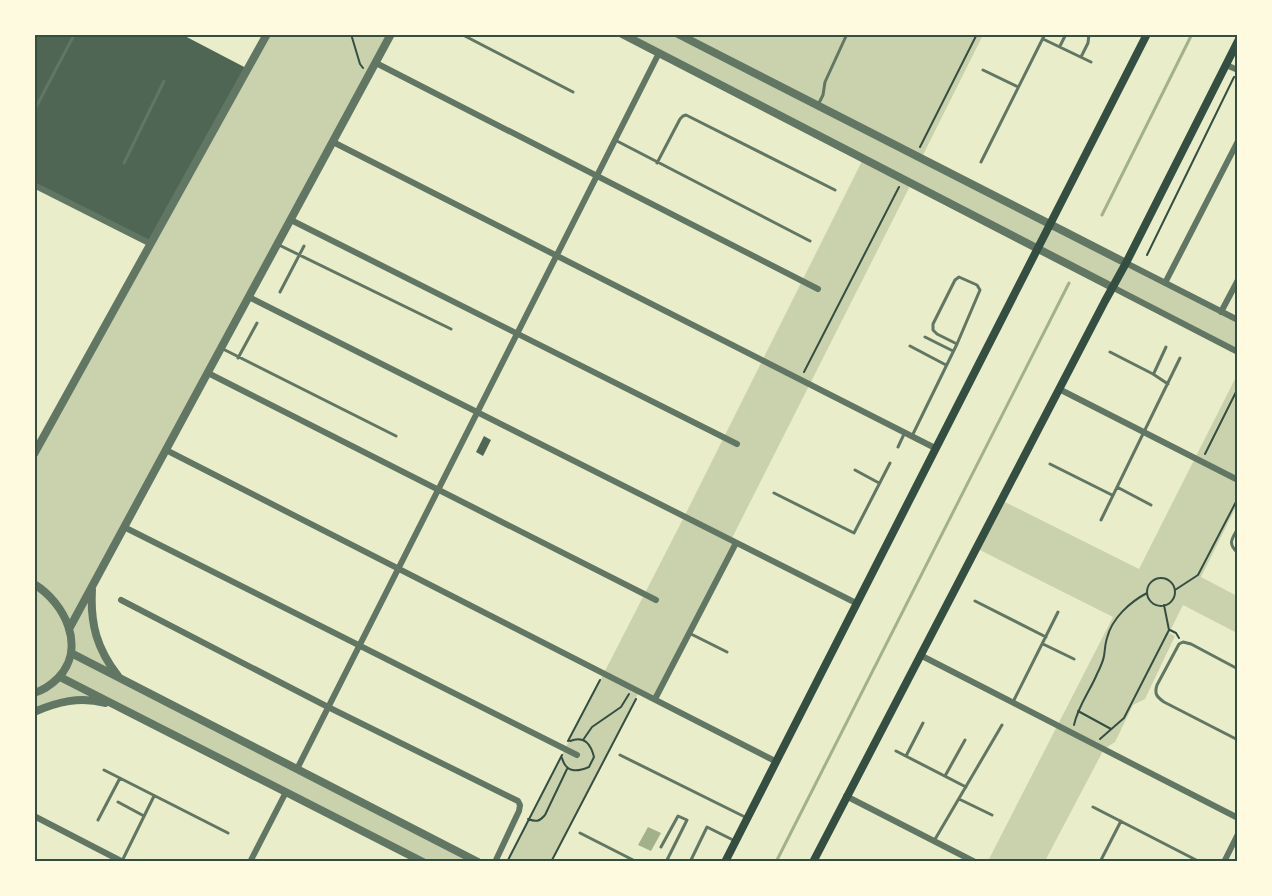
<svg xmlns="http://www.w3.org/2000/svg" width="1272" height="896" font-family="'Times New Roman',serif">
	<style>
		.green { fill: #cad2ad }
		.water { fill: #a3b18a }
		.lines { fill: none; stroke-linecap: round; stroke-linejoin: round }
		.stream { stroke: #a3b18a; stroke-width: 3 }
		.building { fill: #4f6655 }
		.path { stroke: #344e41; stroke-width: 2 }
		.service { stroke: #617663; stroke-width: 3 }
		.minor { stroke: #617663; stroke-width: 6 }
		.tertiary { stroke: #617663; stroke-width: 8 }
		.secondary { stroke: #344e41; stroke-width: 8 }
		.neatline { fill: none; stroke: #344e41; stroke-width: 2 }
	</style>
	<rect width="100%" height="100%" fill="#e9edc9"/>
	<path class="green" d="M267 35H391L93 585V625L119 678 478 861H423L119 707 76 700 35 712V454Z
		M622 35H983L921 159 1237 320V352L911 184 731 540 736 543 655 699 639 692 551 861 507 862 684 517 863 159Z
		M1237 375V505L1201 577 1237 596V633L1183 605 1169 633 1175 636 1145 699 1133 705 1115 742 1104 749 1045 861H988L1113 617 976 548 1001 500 1139 569Z"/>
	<path class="water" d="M648 827 661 833 651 851 638 845Z"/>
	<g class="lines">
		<path class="stream" d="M1102 215 1192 34
			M776 862 1069 283"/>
	</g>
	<path class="building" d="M34 34H181L248 69 151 244 34 185Z
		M484 436 491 440 483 456 476 452Z"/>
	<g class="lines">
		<path class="path" d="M351 34 360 64 363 68
			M920 147 977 34
			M1147 255 1234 77
			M804 372 899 187
			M1205 454 1238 388
			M1147 592a14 14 0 1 1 28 0a14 14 0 1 1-28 0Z
			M1175 590 1198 575 1238 498
			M1170 630 1176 633 1179 638
			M1078 711 1111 729
			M1074 725C1078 706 1090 691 1097 674 1100 668 1103 662 1104 656 1105 650 1105 644 1107 638 1112 618 1130 602 1147 593
			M1100 739 1124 718 1169 630 1164 605
			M583 740 592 727 621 707 629 694
			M568 741 600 680
			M562 758C566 773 577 772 589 767L594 757C591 745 585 735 570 741
			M528 819C536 822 539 822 545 815L567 769
			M507 862 562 755
			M551 862 636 699"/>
		<path class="service" d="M461 34 573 92
			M1043 39 1091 62
			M1060 46 1066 34
			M1081 57 1088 43 1089 34
			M983 70 1018 87
			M818 105 823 95 825 82 847 34
			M34 111 74 35
			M615 140 810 241
			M981 162 1045 34
			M124 163 164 81
			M657 163 680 119 683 116 686 115 835 190
			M279 245 451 329
			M280 292 304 246
			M925 337 953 351
			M910 346 946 365
			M223 349 396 436
			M1110 352 1153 374 1168 384
			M238 358 257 323
			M1154 373 1166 347
			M912 436 957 344 980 290 977 285 959 277 955 280 933 324V330L937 334 957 344
			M898 447 905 432
			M1050 464 1112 495
			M855 470 879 483
			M1117 487 1151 505
			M774 493 854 533 890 463
			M1101 520 1180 358
			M1238 528C1232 539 1227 543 1238 553
			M975 601 1046 637
			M691 634 727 652
			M1043 644 1074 659
			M1238 669 1191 644 1183 642 1179 644 1157 685C1154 694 1157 697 1164 702L1238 740
			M1013 702 1058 612
			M896 751 966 787
			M620 755 745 817
			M906 756 923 723
			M104 770 228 833
			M945 776 965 740
			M959 799 992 815
			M118 802 144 816
			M1093 807 1200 862
			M98 820 120 778
			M580 833 637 862
			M934 841 1002 725
			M661 847 678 816 687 820 666 862
			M122 861 154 796
			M690 862 707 827 733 840
			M1100 862 1121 821"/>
		<path class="minor" d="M376 63 818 289
			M1226 65 1238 70
			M333 142 935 448
			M34 185 151 244
			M291 220 737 444
			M1126 263 1238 320
			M1165 283 1238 141
			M1112 287 1238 352
			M249 297 856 603
			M1221 312 1238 280
			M208 373 656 600
			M1059 389 1238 480
			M166 450 775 761
			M124 527 577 755
			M121 600 328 707 518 801 520 805 519 811 495 862
			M920 655 1238 818
			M655 699 736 543
			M297 769 659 53
			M846 796 975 862
			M34 816 123 862
			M250 862 286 792
			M1224 862 1238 834"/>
		<path class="tertiary" d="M622 34 1112 287
			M678 34 1126 263
			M34 454 267 34
			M34 584C65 603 87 648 58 678 51 685 44 690 34 693
			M92 590C90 624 97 649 118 676
			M69 629 391 34
			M71 653 478 862
			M60 677 423 862
			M34 712C57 702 80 696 105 703"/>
		<path class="secondary" d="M725 862 1147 34
			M813 862 1105 301 1126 263 1238 41"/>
	</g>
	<rect width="1272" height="896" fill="none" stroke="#fefae0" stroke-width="72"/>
	<rect x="36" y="36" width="1200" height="824" class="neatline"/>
</svg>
